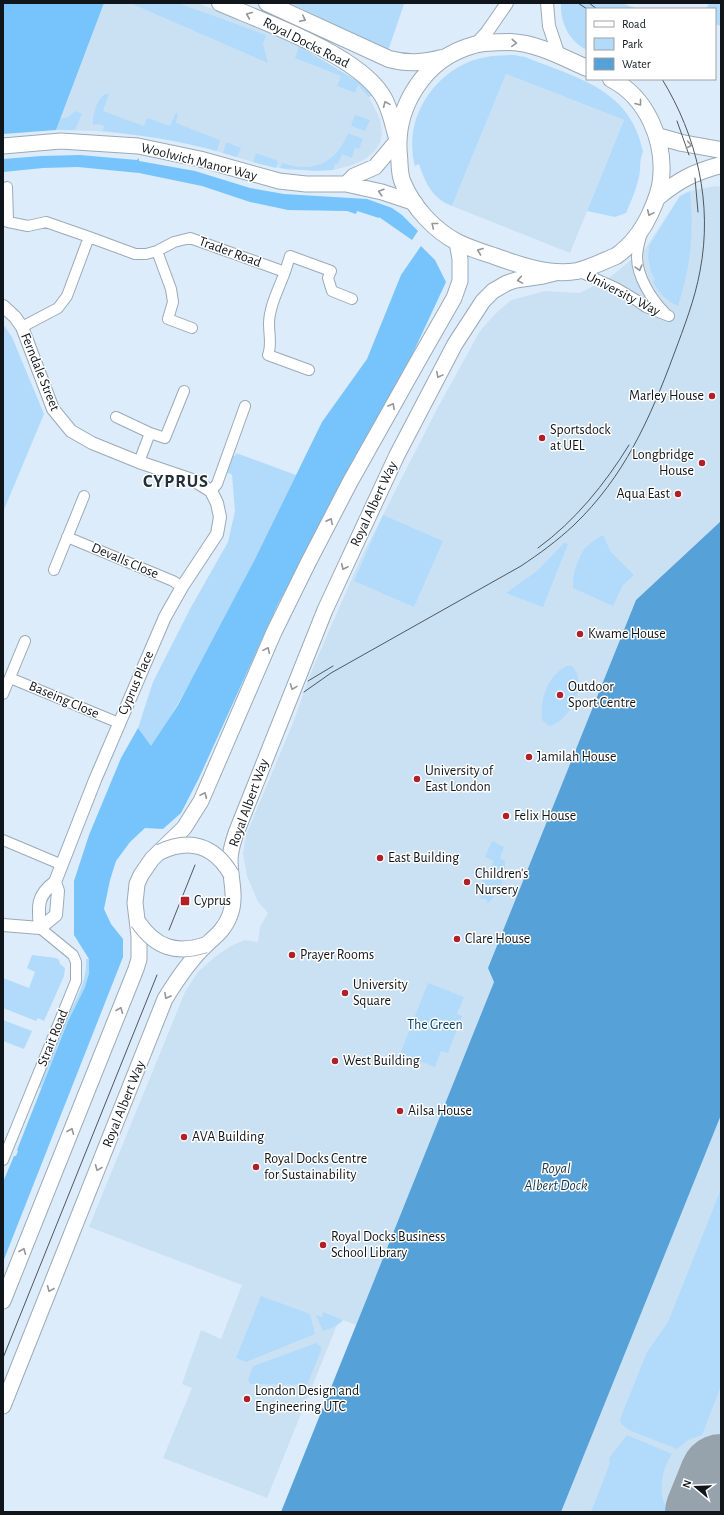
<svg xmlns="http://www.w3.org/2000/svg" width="724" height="1515" font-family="'Alegreya Sans',sans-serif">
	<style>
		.built { fill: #cae1f4 }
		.green { fill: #b2dbfb }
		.forest { fill: #77c3fc }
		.water { fill: #55a1d8 }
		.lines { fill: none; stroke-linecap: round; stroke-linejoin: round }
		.runway { stroke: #96a2ac; stroke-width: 82 }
		.minor-casing { stroke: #9baab7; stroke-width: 12 }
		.tertiary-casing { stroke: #9baab7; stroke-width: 14 }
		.primary-casing { stroke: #9baab7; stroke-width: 17 }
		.trunk-casing { stroke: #9baab7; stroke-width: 18 }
		.minor { stroke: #fff; stroke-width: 10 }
		.tertiary { stroke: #fff; stroke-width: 12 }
		.primary { stroke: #fff; stroke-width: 15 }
		.trunk { stroke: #fff; stroke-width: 16 }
		.tram { stroke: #4f585f; stroke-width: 1 }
		.primary-bridge-casing { stroke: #9baab7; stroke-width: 17; stroke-linecap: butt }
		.primary-bridge { stroke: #fff; stroke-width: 15 }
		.oneway { stroke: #939698 }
		.poi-dot { fill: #b11f28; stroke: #fff; stroke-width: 1.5 }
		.labels { text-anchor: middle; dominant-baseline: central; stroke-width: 3; stroke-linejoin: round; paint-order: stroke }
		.street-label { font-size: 14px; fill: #0f151a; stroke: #fff }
		.poi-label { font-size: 14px; fill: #0f151a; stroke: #fff; text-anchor: start }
		.park-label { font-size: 14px; fill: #054367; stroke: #fff }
		.water-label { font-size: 15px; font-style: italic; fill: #15364d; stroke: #fff }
		.district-label { font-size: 18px; font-weight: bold; letter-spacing: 1px; fill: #23303a; stroke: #fff }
	</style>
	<rect width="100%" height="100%" fill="#dcecfa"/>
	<path class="built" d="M104 3H197L241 20 297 45 359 82 372 95 369 97 380 119 382 134 380 143 374 152 364 160 349 166 333 170H290L259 164 192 144 153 137 96 131 56 130Z
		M506 74 624 120 570 253 452 206Z
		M715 186 721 187V521L636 600 488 968 494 982 356 1325 343 1320 337 1325 267 1498 163 1458 192 1388 182 1384 201 1330 221 1339 242 1285 89 1227 185 992 198 972 216 956 231 946 245 940 258 942 260 927 268 913 258 902 247 876 243 854 246 835 293 723 312 670 360 560 437 409 480 331 494 315 511 300 545 291 580 293 609 278 645 249 680 196 690 191Z
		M721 1115V1512H561Z"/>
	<path class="green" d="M130 3H178L266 35 263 44 268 63Z
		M290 3H403L404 4 388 51Z
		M561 3H621L638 9H587V50C569 42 560 22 561 3Z
		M709 3H721V26L715 24V9H706Z
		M299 46 359 82 372 95 369 97 358 85 355 93 337 86 341 76 295 58Z
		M514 55 525 57C577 78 631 89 643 152 639 160 641 168 639 177 636 190 631 201 626 213L615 217 587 211 624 120 506 74 452 206C433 199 425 183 419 164L415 166C403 122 430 77 471 61 485 56 500 55 514 55Z
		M105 94H109L103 111 144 126 147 118 170 126 175 114 177 113 178 115 176 123 220 140 217 151C179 141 142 135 103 131L104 126 99 124 93 125C92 116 97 99 105 94Z
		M76 111 82 114 75 130H56L60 119 68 117Z
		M355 115 370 120 365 131 351 126Z
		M348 133 363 139 359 149 355 148 352 158 342 154 338 164H335L333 170 316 171 280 168 282 163C313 173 336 164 348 133Z
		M226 142 241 148 237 157 223 153Z
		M256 153 278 161 276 168 253 162Z
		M690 191C694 232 691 266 678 306 667 301 659 293 653 282L655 279 651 272 648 258 649 246 680 196Z
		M3 324 12 337 44 414 3 512Z
		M236 453 296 475C251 567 207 661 151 747L138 728 153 682 190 609 228 542 235 511 232 475 226 472 232 455 235 456Z
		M383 515 443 541 414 607 354 581Z
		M601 536H604L610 551 634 575 623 585 613 606 573 588C572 576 577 561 583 551 588 544 595 540 601 536Z
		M564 543 568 544 543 607 506 593 537 571Z
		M566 666H572C589 683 570 722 549 726L542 720C540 699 547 677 566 666Z
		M492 841 504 847 500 858 505 861C506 877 500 893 488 903L486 899H481C476 884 488 874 494 861L485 857Z
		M32 955 56 958 59 960 60 964 65 968 64 976 44 1021 38 1018 36 1021 3 1008V978L29 988 35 972 27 968Z
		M86 959H89V973L85 987 68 1021 41 1088 38 1087C46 1068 54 1048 62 1029 71 1006 88 985 86 959Z
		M428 983 464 997 457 1014 462 1016 448 1053 441 1051 435 1067 400 1054Z
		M3 1020 32 1031 24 1049 3 1041Z
		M721 1189V1386L702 1435 688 1440 677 1449 629 1430 622 1425 620 1419 647 1352 668 1322Z
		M261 1296 310 1314 315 1334 246 1362 236 1358Z
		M323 1312 343 1320C338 1326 330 1329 323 1331L316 1315 322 1317Z
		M316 1343 321 1347V1351L307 1385 250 1384 248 1380 253 1366Z
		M627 1435 672 1454C661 1471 657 1493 668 1512H591L610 1463 609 1458Z"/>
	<path class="forest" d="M3 3H104L56 130 3 134Z
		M80 155 137 160 139 158V161L195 171 250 188 284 194 367 199 392 208 402 215 418 231 412 240 379 217V218L357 211 356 214 347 211 288 210 250 202 202 186 139 173 78 167 43 168 3 172V159L41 156Z
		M421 246 435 260 446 282 413 353 278 604 199 778 181 813 163 829 145 828 130 842 116 861 110 880 104 909 111 924 123 939V957L3 1262V1182L14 1156H16L18 1151 17 1150 68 1021 85 987 89 973V959L74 935V881L89 835 121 758 138 728 151 746 178 705 254 561 322 422 367 359 401 275Z"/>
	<path class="water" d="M721 521V1115L561 1512H281L494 982 488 968 636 600Z"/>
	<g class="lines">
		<path class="runway" d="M706 1512 721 1475"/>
		<g class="minor-casing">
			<path id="minor" d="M7 187 8 222 28 226 46 222 89 237
				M641 236C639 243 637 250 637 257 637 277 652 300 665 313
				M157 251 171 289 173 302 168 319 192 328
				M578 271 616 288 636 300 646 307 669 316
				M285 272C279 288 269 307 269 324 269 335 272 345 268 355L309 370
				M22 327 58 308 67 296 89 237 135 254H146L157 251 174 242 190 238 285 272 290 256 331 271 328 278 332 291 352 299
				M116 417 150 433
				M139 462 150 433 165 438 184 391
				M211 491 217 484 245 406
				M67 537 173 581 182 587
				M54 570 84 496
				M10 678 119 723
				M3 694 25 641
				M3 840 60 864
				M3 1160 76 981V962L73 955 40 928"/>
		</g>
		<g class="tertiary-casing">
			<path id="tertiary" d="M547 3 549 26 559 56
				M475 45 487 32 507 3
				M3 306 15 317 22 327 53 409 71 431 92 443 139 462 195 481 211 491 217 503 220 517 217 534 182 587 165 617 95 780 55 882C36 896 38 907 40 928
				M3 925 40 928
				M40 928 56 915 58 891 55 882"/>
		</g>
		<g class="primary-casing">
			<path id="primary" d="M3 146 61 141 138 146 200 159 279 181 306 184H346L382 192 415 203
				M346 184 354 176 375 167 397 141
				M3 1301 136 969 139 959V936L135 903 137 884 141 875 152 859 184 828 201 801 274 632 308 563 350 482 418 361 454 298 460 281V259L457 242
				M3 1406 165 999C176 981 190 960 206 945 216 936 225 929 230 915 237 896 230 879 230 860 230 851 233 842 236 833L325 610 397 455 455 344 483 301 493 291 507 283 516 280 543 276 555 273"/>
		</g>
		<g class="trunk-casing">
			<path id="trunk" d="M220 3C264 22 356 54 382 95 390 107 393 124 397 138
				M267 3 389 59C408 64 423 63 442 58
				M587 68C562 57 537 43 510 42 499 42 484 42 474 45 425 58 394 107 399 156 400 165 399 175 403 183 413 207 434 230 457 242 469 248 482 252 494 256 519 265 550 276 577 271 590 268 604 261 616 256 632 245 642 231 650 214 655 203 660 192 661 179 665 141 647 97 611 79
				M657 136 682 143 721 150
				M658 197C679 180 694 172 721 165"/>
		</g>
		<use href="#minor" class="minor"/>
		<use href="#tertiary" class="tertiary"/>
		<use href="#primary" class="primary"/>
		<use href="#trunk" class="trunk"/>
		<path class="tram" d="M578 3 587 9
			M589 3 597 9
			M677 121 689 155
			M695 178 698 212
			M538 548C575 521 605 484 629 445
			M308 681 333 666
			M304 692 331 673 521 566C539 554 557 541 574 525 624 477 650 419 674 354 684 327 695 299 700 271 713 204 697 136 662 79
			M169 930 195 865
			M3 1358 157 975"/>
		<g class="primary-bridge-casing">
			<path id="primary-bridge" d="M160 852C189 838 214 845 231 874
				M138 922C156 948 176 954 205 945"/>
		</g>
		<use href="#primary-bridge" class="primary-bridge"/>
	</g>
	<defs><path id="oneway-chevron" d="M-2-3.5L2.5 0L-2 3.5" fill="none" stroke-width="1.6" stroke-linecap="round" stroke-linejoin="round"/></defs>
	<g class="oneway">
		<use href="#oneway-chevron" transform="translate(249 15) rotate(-157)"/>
		<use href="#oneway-chevron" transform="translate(303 19) rotate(26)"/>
		<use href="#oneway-chevron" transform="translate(514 43) rotate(4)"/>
		<use href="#oneway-chevron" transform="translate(639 103) rotate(52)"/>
		<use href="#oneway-chevron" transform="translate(386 104) rotate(-114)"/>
		<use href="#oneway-chevron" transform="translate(689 145) rotate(11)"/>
		<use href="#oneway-chevron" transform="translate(381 192) rotate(-163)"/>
		<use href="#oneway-chevron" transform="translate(650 213) rotate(114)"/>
		<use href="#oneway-chevron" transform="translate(434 225) rotate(-141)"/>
		<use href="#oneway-chevron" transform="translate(480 251) rotate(-159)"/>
		<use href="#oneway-chevron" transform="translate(639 268) rotate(74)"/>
		<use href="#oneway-chevron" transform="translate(520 280) rotate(170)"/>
		<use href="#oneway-chevron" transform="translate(439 375) rotate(118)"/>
		<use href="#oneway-chevron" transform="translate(392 406) rotate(-61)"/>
		<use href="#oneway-chevron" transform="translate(330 521) rotate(-63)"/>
		<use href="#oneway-chevron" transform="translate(344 567) rotate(115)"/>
		<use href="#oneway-chevron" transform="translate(267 650) rotate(-66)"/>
		<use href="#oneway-chevron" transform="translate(293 687) rotate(111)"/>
		<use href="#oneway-chevron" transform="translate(204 795) rotate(-66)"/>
		<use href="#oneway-chevron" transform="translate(167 996) rotate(119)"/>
		<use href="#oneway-chevron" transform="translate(120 1010) rotate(-68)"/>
		<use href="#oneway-chevron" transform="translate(71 1131) rotate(-68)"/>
		<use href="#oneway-chevron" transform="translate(98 1168) rotate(112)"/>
		<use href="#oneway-chevron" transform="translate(23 1251) rotate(-68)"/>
		<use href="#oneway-chevron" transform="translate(50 1289) rotate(112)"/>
	</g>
	<g class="poi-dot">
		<circle cx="712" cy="396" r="4"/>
		<circle cx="542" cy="438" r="4"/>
		<circle cx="702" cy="463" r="4"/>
		<circle cx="678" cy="494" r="4"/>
		<circle cx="580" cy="634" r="4"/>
		<circle cx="560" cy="695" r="4"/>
		<circle cx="529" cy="757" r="4"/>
		<circle cx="417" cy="779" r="4"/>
		<circle cx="506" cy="816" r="4"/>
		<circle cx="380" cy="858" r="4"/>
		<circle cx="467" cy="882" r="4"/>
		<rect x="180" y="896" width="10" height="10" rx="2"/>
		<circle cx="457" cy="939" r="4"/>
		<circle cx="292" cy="955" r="4"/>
		<circle cx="345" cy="993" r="4"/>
		<circle cx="335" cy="1061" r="4"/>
		<circle cx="400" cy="1111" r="4"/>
		<circle cx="184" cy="1137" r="4"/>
		<circle cx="256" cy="1167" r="4"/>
		<circle cx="323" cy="1245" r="4"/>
		<circle cx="247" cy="1399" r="4"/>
	</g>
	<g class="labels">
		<g class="street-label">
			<text transform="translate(306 43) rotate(27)">Royal Docks Road</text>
			<text transform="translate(199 162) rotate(14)">Woolwich Manor Way</text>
			<text transform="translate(230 252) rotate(20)">Trader Road</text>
			<text transform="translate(623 294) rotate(27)">University Way</text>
			<text transform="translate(40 372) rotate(68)">Ferndale Street</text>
			<text transform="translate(374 504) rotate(-65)">Royal Albert Way</text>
			<text transform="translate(125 561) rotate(23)">Devalls Close</text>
			<text transform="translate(136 683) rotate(-66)">Cyprus Place</text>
			<text transform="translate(64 700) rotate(23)">Baseing Close</text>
			<text transform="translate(249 803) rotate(-70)">Royal Albert Way</text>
			<text transform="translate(53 1038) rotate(-68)">Strait Road</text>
			<text transform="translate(124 1104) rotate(-68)">Royal Albert Way</text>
		</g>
		<g class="poi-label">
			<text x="704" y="396" text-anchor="end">Marley House</text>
			<text x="550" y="430">Sportsdock<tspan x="550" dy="16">at UEL</tspan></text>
			<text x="694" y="455" text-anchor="end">Longbridge<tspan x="694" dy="16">House</tspan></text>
			<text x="670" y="494" text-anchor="end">Aqua East</text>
			<text x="588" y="634">Kwame House</text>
			<text x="568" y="687">Outdoor<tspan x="568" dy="16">Sport Centre</tspan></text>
			<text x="537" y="757">Jamilah House</text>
			<text x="425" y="771">University of<tspan x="425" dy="16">East London</tspan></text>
			<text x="514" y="816">Felix House</text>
			<text x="388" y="858">East Building</text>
			<text x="475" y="874">Children's<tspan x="475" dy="16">Nursery</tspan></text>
			<text x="194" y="901">Cyprus</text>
			<text x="465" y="939">Clare House</text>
			<text x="300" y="955">Prayer Rooms</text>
			<text x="353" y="985">University<tspan x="353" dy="16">Square</tspan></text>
			<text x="343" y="1061">West Building</text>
			<text x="408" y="1111">Ailsa House</text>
			<text x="192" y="1137">AVA Building</text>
			<text x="264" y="1159">Royal Docks Centre<tspan x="264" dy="16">for Sustainability</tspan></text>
			<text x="331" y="1237">Royal Docks Business<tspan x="331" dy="16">School Library</tspan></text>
			<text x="255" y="1391">London Design and<tspan x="255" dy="16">Engineering UTC</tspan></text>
		</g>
		<g class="park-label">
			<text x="435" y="1025">The Green</text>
		</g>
		<g class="water-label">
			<text x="556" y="1168">Royal<tspan x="556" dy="17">Albert Dock</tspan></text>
		</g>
		<g class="district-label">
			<text x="176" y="482">CYPRUS</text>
		</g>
	</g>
	<rect width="724" height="1515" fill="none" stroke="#0f151a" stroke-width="8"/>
	<rect x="586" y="8" width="130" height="72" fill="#ffffff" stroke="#9fa1a3"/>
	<rect x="594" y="21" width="20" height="6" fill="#ffffff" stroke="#9fa1a3"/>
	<text x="622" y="28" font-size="12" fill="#0f151a">Road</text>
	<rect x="594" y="38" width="20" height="12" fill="#b2dbfb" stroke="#9fa1a3"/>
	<text x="622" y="48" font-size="12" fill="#0f151a">Park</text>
	<rect x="594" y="58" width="20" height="12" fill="#55a1d8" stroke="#9fa1a3"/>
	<text x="622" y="68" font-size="12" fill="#0f151a">Water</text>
	<g transform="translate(696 1487) rotate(289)" stroke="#ffffff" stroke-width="3" paint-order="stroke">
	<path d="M0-3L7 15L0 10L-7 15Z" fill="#0f151a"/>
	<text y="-6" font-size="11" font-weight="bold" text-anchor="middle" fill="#0f151a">N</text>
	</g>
</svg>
